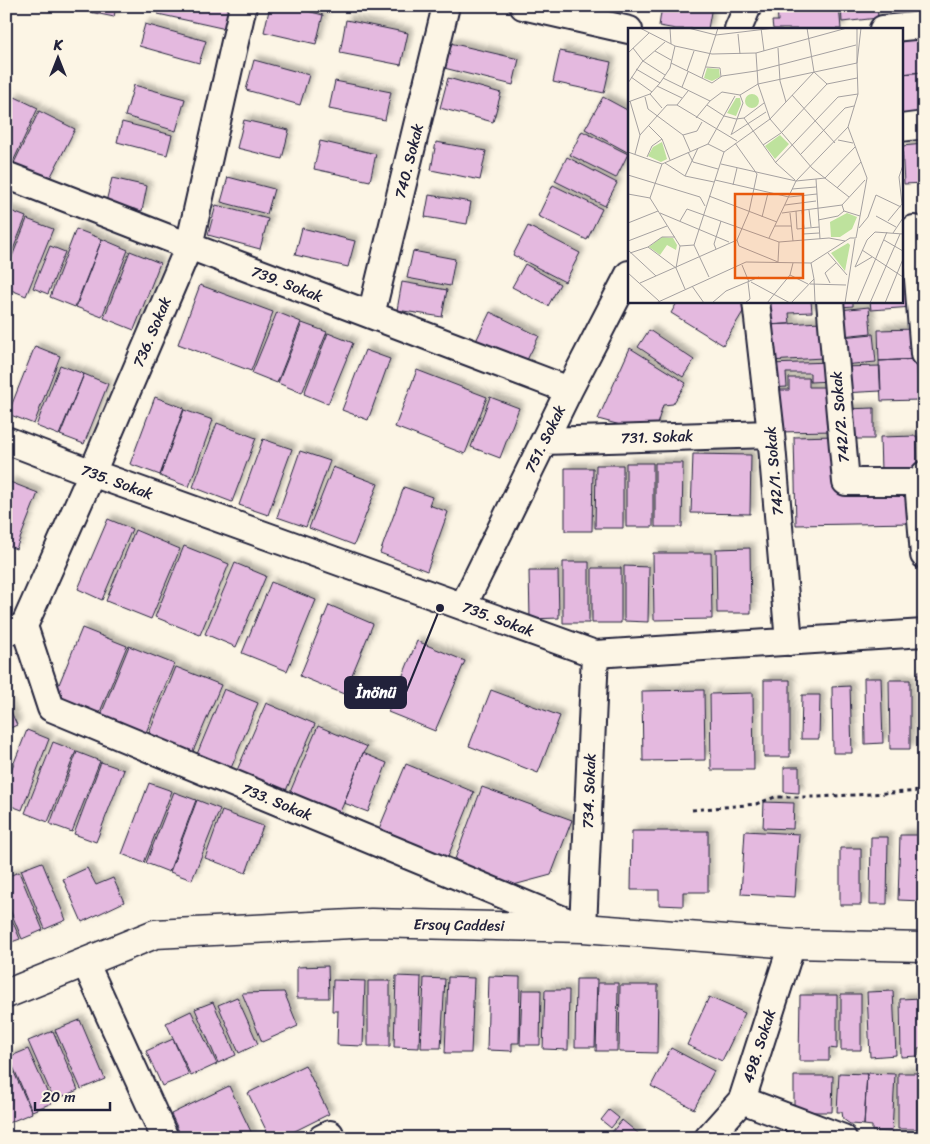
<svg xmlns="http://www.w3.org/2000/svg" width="930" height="1144" font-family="Sriracha,sans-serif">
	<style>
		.building { fill: #e4b9df; stroke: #22223b; filter: url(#shadow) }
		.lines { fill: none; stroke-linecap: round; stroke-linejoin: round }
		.minor-casing { stroke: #22223b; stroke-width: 30 }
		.major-casing { stroke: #22223b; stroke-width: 31 }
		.path { stroke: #22223b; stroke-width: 3; stroke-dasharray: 4 4; stroke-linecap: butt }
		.minor { stroke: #fcf5e5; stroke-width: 26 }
		.major { stroke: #fcf5e5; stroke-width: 28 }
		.labels { text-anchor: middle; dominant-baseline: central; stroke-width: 4; stroke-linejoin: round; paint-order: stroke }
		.street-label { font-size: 15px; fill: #22223b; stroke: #fcf5e5 }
		.inset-road { fill: none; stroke: #a5a1a1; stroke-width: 1 }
		.view { fill: #e8590c; fill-opacity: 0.15; stroke: #e8590c; stroke-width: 2.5 }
		.inset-edge { fill: none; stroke: #22223b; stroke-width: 2.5 }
		.leader { fill: none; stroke: #22223b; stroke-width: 2 }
		.callout-dot { fill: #22223b; stroke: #fcf5e5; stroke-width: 2 }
		.callout { fill: #22223b; stroke: #22223b; stroke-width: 2 }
		.callout-label { font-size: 16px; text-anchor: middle; font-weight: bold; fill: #fff }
	</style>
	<defs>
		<filter id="shadow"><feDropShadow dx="4.5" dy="-4.5" stdDeviation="2.5" flood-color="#0004"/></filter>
	</defs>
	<rect width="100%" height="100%" fill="#fcf5e5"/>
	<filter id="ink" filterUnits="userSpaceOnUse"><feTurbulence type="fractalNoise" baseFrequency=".02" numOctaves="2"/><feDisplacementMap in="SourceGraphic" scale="10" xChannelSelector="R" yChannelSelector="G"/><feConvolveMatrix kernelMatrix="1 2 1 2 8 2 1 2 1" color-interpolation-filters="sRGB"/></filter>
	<g filter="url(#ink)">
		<path class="building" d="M61 6H116L114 17Z
			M160 6H232L226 29 158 14Z
			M270 6H288L323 15 316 44 264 32Z
			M662 6H712L708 29H676L659 26Z
			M777 6H839L841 29H773L772 21H778Z
			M841 6H877L878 18 842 22Z
			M892 6H924V15L895 25Z
			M346 20 408 33 401 65 340 53Z
			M145 24 206 41 199 63 139 46Z
			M924 34V72L901 74V36Z
			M450 43 519 59 513 85 444 68Z
			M560 51 611 62 604 93 553 82Z
			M254 60 309 75 300 105 246 90Z
			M924 72V113L901 115V74Z
			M448 78 501 93 493 122 440 108Z
			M335 81 391 92 385 120 329 109Z
			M134 85 185 99 176 131 125 116Z
			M15 97 38 108 11 166 6 163V115Z
			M603 97 629 111V153L585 129Z
			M39 111 75 129 49 180 14 163Z
			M244 120 289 130 282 159 237 148Z
			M122 122 172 135 167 155 117 142Z
			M582 131 628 154 616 178 570 155Z
			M320 141 376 154 370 181 314 169Z
			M436 142 486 151 480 180 431 170Z
			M924 144V183L904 184 902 146Z
			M567 157 617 183 605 206 555 181Z
			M228 177 274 189 267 214 221 202Z
			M112 178 147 186 142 211 106 202Z
			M553 185 602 209 587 240 538 216Z
			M429 195 471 202 467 224 425 217Z
			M216 205 268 219 260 249 208 235Z
			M6 209 26 217 6 267Z
			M27 219 53 229 26 296 6 288V272Z
			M528 226 580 253 565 282 513 255Z
			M302 228 355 241 348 267 295 255Z
			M76 229 102 239 75 307 50 297Z
			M102 239 128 250 102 317 76 307Z
			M910 244 912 274 901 275V245Z
			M50 246 65 252 48 294 33 288Z
			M130 251 160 263 134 330 104 318Z
			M413 251 455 259 450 286 407 278Z
			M525 264 560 284 548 306 512 287Z
			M912 274 913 307 871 310 870 301H901V275Z
			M402 282 447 290 442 317 397 310Z
			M200 285 273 312 251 371 178 344Z
			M678 301H740L747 305 723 345 671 313Z
			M765 301H811L812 312 789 313 790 324 766 325Z
			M841 301H853V306L841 307Z
			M869 307 871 333 842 336 839 310Z
			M277 312 301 322 277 383 252 373Z
			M490 312 539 336 524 366 475 343Z
			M821 322 823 358 769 361 766 325Z
			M302 323 327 332 302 393 278 383Z
			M916 329 917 359 879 361 878 330Z
			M649 330 694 360 683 377 638 347Z
			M328 333 353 343 328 404 304 394Z
			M873 334 876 362 843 365 841 337Z
			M35 346 60 356 34 424 8 414Z
			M630 348 686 383 673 404 663 405 654 434 598 419Z
			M365 350 390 359 368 420 342 410Z
			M917 359 918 400 881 401 879 361Z
			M833 362 834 381 810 382V373H786L787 387 769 388 768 364Z
			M60 365 84 374 59 435 36 426Z
			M880 366 881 391 842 393 841 367Z
			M417 370 487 397 465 454 395 427Z
			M84 374 108 384 84 444 60 435Z
			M789 378H809V387H835L836 431 775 432 774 390H789Z
			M155 397 184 408 160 475 130 464Z
			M490 397 519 408 500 458 471 447Z
			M874 408V439H847L846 409Z
			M184 410 213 420 189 487 160 476Z
			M217 423 256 438 232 502 193 487Z
			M835 436 836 490 912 488V523L796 525 794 437Z
			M917 436 918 469 881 471 880 437Z
			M263 439 292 449 268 515 239 505Z
			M300 451 330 461 306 527 277 517Z
			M693 454 751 455 750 514 691 513Z
			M626 463H653V527H626Z
			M655 463H683L682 527H655Z
			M596 465H623V528H595Z
			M333 467 378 484 354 545 309 528Z
			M565 468H593L592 531H565Z
			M10 482 38 493 16 549 6 545V492Z
			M404 487 432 497 429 505 448 512 427 571 380 553Z
			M108 519 132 529 102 600 78 589Z
			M135 530 180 549 151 619 106 601Z
			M184 546 229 564 200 635 155 617Z
			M750 548 751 613H717L716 549Z
			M653 553H711L712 619 654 620Z
			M563 562H589V623H563Z
			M235 563 266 576 236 647 205 634Z
			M624 566 649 567 648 622 624 621Z
			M592 568H621V623H592Z
			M529 571H558L559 618 530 619Z
			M271 582 316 600 287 671 242 653Z
			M329 605 373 624 344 694 300 676Z
			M82 628 127 646 98 717 53 699Z
			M417 641 465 661 435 731 388 712Z
			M129 646 174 664 145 735 100 717Z
			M176 667 221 685 191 756 147 738Z
			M918 671H924V752H920Z
			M864 678H881L883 743 865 744Z
			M764 680H790V757H764Z
			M889 680H910V749H890Z
			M850 686 852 753H833L832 687Z
			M224 689 258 703 229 773 195 759Z
			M491 690 560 716 538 773 469 746Z
			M704 690 705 760 643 761 642 691Z
			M753 693 754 770H711L710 694Z
			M802 695H820L819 739H801Z
			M6 701 17 725 6 730Z
			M266 703 315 724 284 795 235 775Z
			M318 726 367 747 363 753 344 803 337 818 288 797Z
			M27 730 49 739 22 810 6 804V783Z
			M53 742 76 751 48 822 25 813Z
			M77 752 100 761 72 832 50 824Z
			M363 753 387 763 368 812 344 803Z
			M101 762 124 770 96 842 74 834Z
			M406 764 474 792 445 864 376 836Z
			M784 767H799V793L784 792Z
			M149 783 172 791 144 863 122 854Z
			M482 787 572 820 551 875 506 887 452 867Z
			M174 792 196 800 169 872 146 863Z
			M197 800 220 809 192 880 170 872Z
			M764 802 794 803 793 829 763 828Z
			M222 811 263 826 246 873 205 858Z
			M632 831H708V892H683V906L659 905V890H631Z
			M745 831 799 834 795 897 741 894Z
			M900 835H924L922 901 898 900Z
			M871 837H888L887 904H870Z
			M840 848H861V905H840Z
			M42 862 66 920 45 929 21 870Z
			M87 868 96 885 113 878 124 902 82 922 63 879Z
			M19 872 43 930 22 939 6 900V877Z
			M6 906 20 939 6 944Z
			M328 966 329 998H297V967Z
			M396 976 421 977 419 1048 394 1047Z
			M489 976 520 977 519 1043H512V1051L487 1050Z
			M448 977 474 978 471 1053H445Z
			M424 978 445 979 441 1048H421Z
			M576 979H597L595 1047H575Z
			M333 980 365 981 363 1046 337 1045 338 1011H332Z
			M368 981H390V1046H368Z
			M598 983H618L617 1051H596Z
			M620 985H658L657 1053 619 1052Z
			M522 990H541L540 1045H520Z
			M545 990H569L568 1050 543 1049Z
			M893 991 896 1055 870 1057 867 992Z
			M284 992 298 1026 262 1042 242 993Z
			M841 994H861V1050H841Z
			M800 995H837V1049L829 1048V1061H799Z
			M237 997 258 1044 239 1053 218 1005Z
			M709 997 745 1013 722 1061 687 1045Z
			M922 998 923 1047 918 1048V1056L901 1057 900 999Z
			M213 1002 236 1055 218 1063 195 1009Z
			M191 1011 217 1064 191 1076 166 1023Z
			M80 1020 105 1079 81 1089 55 1030Z
			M53 1031 78 1090 54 1100 28 1041Z
			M173 1039 189 1075 162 1086 146 1051Z
			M671 1048 714 1071 694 1109 651 1086Z
			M28 1049 52 1103 32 1111 9 1057Z
			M6 1054 32 1113 8 1123 6 1120Z
			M921 1056H924V1126H922Z
			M305 1065 329 1114 281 1138H270L248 1093Z
			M839 1073 867 1074 864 1125 850 1124 843 1119 842 1112H837Z
			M867 1073 895 1074 892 1132 872 1131V1126L864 1125Z
			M898 1073H917V1129H898Z
			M794 1076H833L832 1112H794Z
			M229 1086 254 1138H182L171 1114Z
			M609 1110 619 1118 611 1128 601 1120Z
			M622 1120 639 1134 636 1138H607Z"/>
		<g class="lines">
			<g class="minor-casing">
				<path id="minor" d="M523 6 629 30
					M738 29 748 6
					M883 29 924 25
					M901 128 924 125
					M6 175 189 246 569 390
					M914 229 924 354
					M756 301 771 434 789 642
					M830 301 846 482H918L924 475
					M371 315 446 6
					M6 440 92 473 595 654 924 633
					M544 441 771 434
					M918 482 924 555
					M463 606 569 390 629 274
					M24 626 51 708 583 928 595 654
					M6 632 24 626 92 473 189 246 243 6
					M85 962 165 1138
					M742 1100 843 1138
					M322 1138 330 1134
					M708 1138 742 1100 792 944"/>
			</g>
			<g class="major-casing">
				<path id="major" d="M6 994 155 934 371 923 583 928 792 944 924 947"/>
			</g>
			<path class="path" d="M692 810 756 804 775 797H817L924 791"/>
			<use href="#minor" class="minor"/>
			<use href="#major" class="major"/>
		</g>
	</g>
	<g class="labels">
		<g class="street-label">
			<text transform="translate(409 161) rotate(-76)">740. Sokak</text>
			<text transform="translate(287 284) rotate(21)">739. Sokak</text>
			<text transform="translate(152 332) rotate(-67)">736. Sokak</text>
			<text transform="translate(840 417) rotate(-95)">742/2. Sokak</text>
			<text transform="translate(657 437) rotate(-2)">731. Sokak</text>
			<text transform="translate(545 439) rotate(-64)">751. Sokak</text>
			<text transform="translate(774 471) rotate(-95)">742/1. Sokak</text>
			<text transform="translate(117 482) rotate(20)">735. Sokak</text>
			<text transform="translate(498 619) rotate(20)">735. Sokak</text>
			<text transform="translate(589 791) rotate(-88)">734. Sokak</text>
			<text transform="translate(277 802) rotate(22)">733. Sokak</text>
			<text transform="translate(459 925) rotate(1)">Ersoy Caddesi</text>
			<text transform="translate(759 1046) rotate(-72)">498. Sokak</text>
		</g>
	</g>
	<g transform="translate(628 28)">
		<rect width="275" height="275" fill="#fcf5e5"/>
		<path d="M79 40 91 41 92 49 84 53 76 50ZM117 73a7 7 0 1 1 14 0a7 7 0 1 1-14 0ZM108 70H112L113 76 108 88 99 85ZM152 107 161 116 147 131 137 118ZM34 114 39 131 33 134 20 128 25 119ZM219 185 229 189 224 201 212 209H203L202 194ZM34 209 45 210 49 217 48 222 39 217 32 227 21 219ZM220 215 222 217 217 243 203 225Z" fill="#bee29d"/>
		<path class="inset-road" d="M12 0 47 18 84 26 128 25 219 0M42 0 43 16M60 0 88 7 147 0M133 0 136 23M179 0 186 44M110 6 112 26M5 20 15 33 37 47M150 20 152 53 158 74M27 23 43 32M0 25 21 5M128 25 130 56 142 91 184 140 221 169M43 35 84 55M229 35V0M78 39 92 40 93 49M8 41 32 55M59 43 66 23M186 44 199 56M3 49 24 64M35 50 82 73M74 50 90 0M0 55 14 34 37 14M84 55 94 48 128 43 228 17M29 58 54 70M54 59 60 44M22 66 34 80M164 67 207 115M17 69 20 81 55 107 62 123M2 73 12 107M0 74 22 66 32 55 42 40 47 18M49 77 60 63M79 77 96 88 108 91 116 90 136 75M68 90 82 73 94 64 112 67 130 56 229 35M116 90 148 135 167 152M21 98 34 111 42 132M104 106 138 84M55 107 69 103 74 94M103 107 115 75 112 67M210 112 225 115M80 116 96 124M135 117 153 105 199 56 229 50M0 124 34 136M60 124 65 134 90 141M7 126 12 107 39 77H49L109 113M172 127 217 80 226 78M19 129 24 118 34 111M37 135 57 148 86 154M147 135 210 69 230 66M93 136 168 153 188 151 197 150 227 119M0 147 72 169 77 178M57 148 70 120M188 151 192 211M87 152 161 169M105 157 109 140M209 160 233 134M164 161 188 159M0 166 22 170M81 168 149 194M161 169 189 166M22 170 34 136 80 116 107 68M22 170 52 218 66 217M157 177 188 173M214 177 237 152M214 177 216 183 232 188M181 182 183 199M168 183 169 201 191 199M174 183 176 200M32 185 101 214M154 185 214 177M162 185 165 213M248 188 268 199M134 189 140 165M190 192 210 188 216 183M52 193 59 181 151 214 201 210 217 213M260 193 274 176 271 149 275 137M0 195 30 183M147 198H163M231 200 240 189 248 167 273 179M265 205 275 190M175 206 191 205M141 210 168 153 220 99M109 212 111 218 150 234 151 214M256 212 275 223M0 213 39 198M20 219 34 209H47M88 221 86 216 93 193M0 222 28 248M234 222 275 249M2 225 20 219 48 240 57 261M200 225 219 247M244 229 227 239 239 212 247 204 275 206M114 237 121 254M48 240 52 218M0 245 31 273M162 247 180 256M81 249 66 217 96 124 142 91 186 44M186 251 187 274M123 254 162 275M12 255 109 212 121 184 129 146 107 115M202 255 197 245 208 235M182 256 218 257M64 258 76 275M28 275 118 234 183 235 222 210H228L239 150 220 99 230 66 229 35 233 0M84 275 98 263 131 249M117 275 122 271 120 254M139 275 162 247 165 235M163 275 186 251 183 235M217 275 227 211M229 275 259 204M242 275 272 206M257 275 275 231"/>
		<path class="view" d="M107 166H175V250H107Z"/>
		<rect width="275" height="275" class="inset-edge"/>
	</g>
	<path class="leader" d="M440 608L406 692"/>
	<circle class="callout-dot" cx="440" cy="608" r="5"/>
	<rect class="callout" x="345" y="677" width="61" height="31" rx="5"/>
	<g class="callout-label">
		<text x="376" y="698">İnönü</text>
	</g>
	<rect width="930" height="1144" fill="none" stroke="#fcf5e5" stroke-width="25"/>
	<rect x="12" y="12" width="905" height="1119" fill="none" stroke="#22223b" stroke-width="2" filter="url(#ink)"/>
	<g transform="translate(58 58)" stroke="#fcf5e5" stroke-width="4" paint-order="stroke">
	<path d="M0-4L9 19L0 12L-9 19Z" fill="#22223b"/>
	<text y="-8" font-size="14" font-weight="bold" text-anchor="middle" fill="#22223b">K</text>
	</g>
	<path d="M35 1102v8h75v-8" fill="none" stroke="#22223b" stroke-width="2.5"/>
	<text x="42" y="1102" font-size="15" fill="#22223b" stroke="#fcf5e5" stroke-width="4" paint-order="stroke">20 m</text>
</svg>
